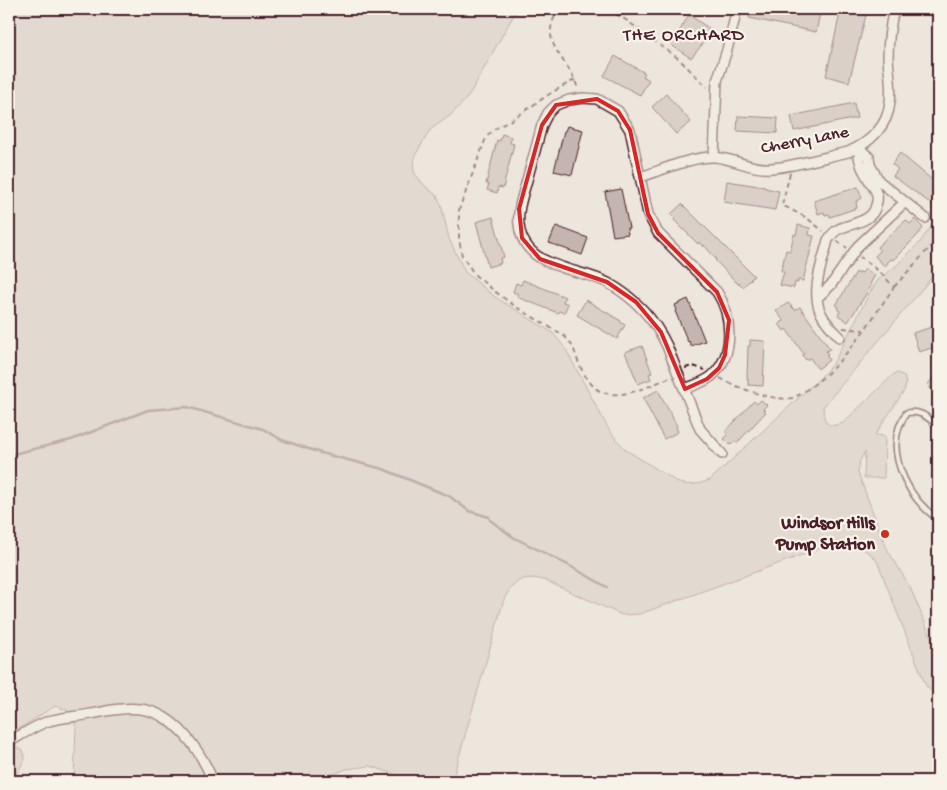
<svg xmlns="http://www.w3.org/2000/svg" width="947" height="790" font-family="'Gochi Hand',sans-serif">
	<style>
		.green { fill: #d5c9c2; stroke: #907476 }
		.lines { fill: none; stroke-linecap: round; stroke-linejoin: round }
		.stream { stroke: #896c6f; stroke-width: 2.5 }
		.building { fill: #c4b5b0; stroke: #4a1f2b }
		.lane-casing { stroke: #4a1f2b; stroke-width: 8 }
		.street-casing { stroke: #4a1f2b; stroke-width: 12 }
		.path { stroke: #4a1f2b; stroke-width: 2; stroke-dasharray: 5 4; stroke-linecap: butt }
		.lane { stroke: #f7f3e8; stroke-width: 4.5 }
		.street { stroke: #f7f3e8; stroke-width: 9 }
		.marked { fill: none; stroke: #d62828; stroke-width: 4; stroke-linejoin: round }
		.poi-dot { fill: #c8321e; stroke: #f7f3e8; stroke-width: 2 }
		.labels { text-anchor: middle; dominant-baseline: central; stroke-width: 4.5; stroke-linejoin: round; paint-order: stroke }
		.street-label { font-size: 18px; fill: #4a1f2b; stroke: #f7f3e8 }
		.poi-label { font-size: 18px; font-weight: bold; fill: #4a1f2b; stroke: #f7f3e8; text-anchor: end }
		.neighbourhood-label { font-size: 19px; letter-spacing: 1px; fill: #4a1f2b; stroke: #f7f3e8 }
	</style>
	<rect width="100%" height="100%" fill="#ece6dd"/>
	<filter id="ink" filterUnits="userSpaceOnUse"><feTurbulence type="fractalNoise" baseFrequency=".02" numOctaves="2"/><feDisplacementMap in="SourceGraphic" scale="10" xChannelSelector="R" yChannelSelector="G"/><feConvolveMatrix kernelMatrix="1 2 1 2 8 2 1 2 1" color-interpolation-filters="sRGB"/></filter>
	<g filter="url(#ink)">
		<path class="green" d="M9 9H517L468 97 451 115 430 130 416 154 413 166 415 174 425 186 437 196 441 204 449 239 465 272 495 297 553 333 565 348 608 428 616 439 626 450 679 483C691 486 698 484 710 480L821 377 834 362 869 294 878 280 896 266 920 242 938 217V270L823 407C824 423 826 429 843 423L894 374 898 373 904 376 906 384 904 391 875 435 885 436 884 478H864L865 452 860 460 858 473 887 549 910 587 938 654V694L933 692 926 686 877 561C866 548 855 543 838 542L640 614 622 615 544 580C522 575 515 580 504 599L452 781H413L371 766 346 769 317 781H74L76 726 67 710 55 706 20 728 9 734Z
			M15 747 23 750 25 759 13 781H9V751Z"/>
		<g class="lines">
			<path class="stream" d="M9 455 71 440 148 410 187 407 263 429 282 440 321 453 383 469 449 496 469 511 489 517 490 520 513 537 568 565 607 587"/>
		</g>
		<path class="building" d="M751 9H802L820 13 816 32 749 18Z
			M841 9 866 15 849 82 826 76Z
			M689 15 710 29 702 45 691 58 671 45Z
			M615 56 645 73 643 76 649 80 640 95 604 76Z
			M666 94 691 122 676 134 652 107Z
			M854 103 857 118 794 131 791 116Z
			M738 116 778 118 777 133 737 131Z
			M567 126 583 130 572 175 554 171 564 131H565Z
			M502 134 511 137 510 143 514 144 503 188 498 187 497 193 487 190 489 184H486L497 140 500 141Z
			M900 153 938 185V209L893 176 898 169 892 164Z
			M727 181 765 187V188L779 191 775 210 724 202Z
			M858 187 862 198 856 202 857 208 830 217 829 214 825 215 824 212 818 214 814 201Z
			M621 189 629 228H627L628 234 613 236 605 192Z
			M682 204 754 276 743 287 739 283 738 284 715 260 716 259 704 245 703 247 699 242 698 244 674 220 675 218 671 214Z
			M493 217 504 257 500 258 501 263 488 267 476 222Z
			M915 219 923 228 917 236 893 260 891 259 888 262 885 267 875 256 880 251 877 247 906 220 910 224Z
			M798 225 810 228 809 235 814 236 803 281 798 280V283L795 282 794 288 780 285 784 272 781 271 786 250 790 251 794 234 796 235Z
			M556 226 588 238 582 255 549 243Z
			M865 269 875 275 870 284 872 285 848 322 838 315 840 311 837 309 839 307 836 305 856 272 859 274 860 272 862 273Z
			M523 280 565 297 563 302 568 304 564 313 559 311 558 313 517 297 518 294 513 292 516 283 521 285Z
			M688 299 705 341 691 346 689 341 688 342 675 311 677 310 675 305Z
			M586 300 621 321 620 322 625 325 617 339 577 315Z
			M788 303 795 310 800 307 830 349 826 351 828 354 826 355 829 360 818 369 810 358 806 360 802 355 804 354 786 329 784 331 779 324 784 321 776 311Z
			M938 325V346L919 352 913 333Z
			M750 340 765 341 763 386 748 385V379H747L748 346H750Z
			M642 346 652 373 649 374 651 379 638 384 625 352Z
			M938 373V396L927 385Z
			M658 390 677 426 676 427 678 432 664 439 643 398Z
			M761 400 767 405 763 409 766 412 737 443 734 441 730 445 724 439 728 435 725 432 751 404 754 401 757 404Z"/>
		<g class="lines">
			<g class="lane-casing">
				<path id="lane" d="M938 426C927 417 921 410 906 413 904 418 901 422 899 427 888 460 911 501 938 519"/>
			</g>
			<g class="street-casing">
				<path id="street" d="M859 148 869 157 870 165 879 181 925 218
					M714 157 717 81 727 50 737 9
					M641 177C662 170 693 156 715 157 735 159 752 170 772 168 795 166 825 157 848 152 870 143 888 126 890 102 892 87 889 73 888 59 888 42 890 25 894 9
					M817 298 831 285 858 246 904 203
					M840 337C833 330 825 322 821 313 810 291 823 261 828 240 831 236 834 231 839 229 852 223 873 222 876 205 878 200 878 195 875 190 867 176 857 165 859 148
					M685 389C694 385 706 382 713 375 735 354 732 315 717 292L658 233 648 214 630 130 618 111 597 99 583 98 569 100 556 105 548 113 542 125C537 144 532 162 527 180 523 195 517 210 519 225 524 269 577 267 608 283 635 298 654 318 667 346L700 429 722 454
					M9 742C21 735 33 727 46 722 59 717 77 717 91 714 107 711 124 707 140 709 176 713 201 752 213 781"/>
			</g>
			<path class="path" d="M559 9C535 45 571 58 578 90
				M608 9 626 20 679 59 707 87
				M575 80C551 91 536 104 514 118 504 125 494 127 486 138L459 210V238L462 256 475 275 493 290 516 307 563 335C575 345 574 353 580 366 584 375 593 389 602 392 624 400 651 385 671 377
				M790 173 782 205 807 218 823 231
				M837 241 847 248
				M894 287 932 245 935 236 931 225
				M843 328 863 330
				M685 368 693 366 705 370
				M720 378C735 387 775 402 792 398 798 396 804 392 809 388 846 362 869 323 894 287L880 272 860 257"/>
			<use href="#lane" class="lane"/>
			<use href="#street" class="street"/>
		</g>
	</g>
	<path d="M0 0H947V790H0ZM597 99 618 111 630 130 648 214 658 233 717 292 729 320 725 355 719 368 707 379 685 389 661 332 636 302 607 282 540 259 522 238 519 209 542 125 556 105Z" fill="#ece6dd" fill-opacity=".55" fill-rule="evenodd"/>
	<path class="marked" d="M597 99 618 111 630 130 648 214 658 233 717 292 729 320 725 355 719 368 707 379 685 389 661 332 636 302 607 282 540 259 522 238 519 209 542 125 556 105Z"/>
	<circle class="poi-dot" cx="885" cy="534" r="5"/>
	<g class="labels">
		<g class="street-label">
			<text transform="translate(805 141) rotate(-11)">Cherry Lane</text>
		</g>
		<g class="poi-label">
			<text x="875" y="524">Windsor Hills<tspan x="875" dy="21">Pump Station</tspan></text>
		</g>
		<g class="neighbourhood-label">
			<text x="684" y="36">THE ORCHARD</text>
		</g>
	</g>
	<rect width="947" height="790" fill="none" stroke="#f7f3e8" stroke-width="30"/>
	<rect x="15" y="15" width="917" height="760" fill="none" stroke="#4a1f2b" stroke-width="2" filter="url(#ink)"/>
</svg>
